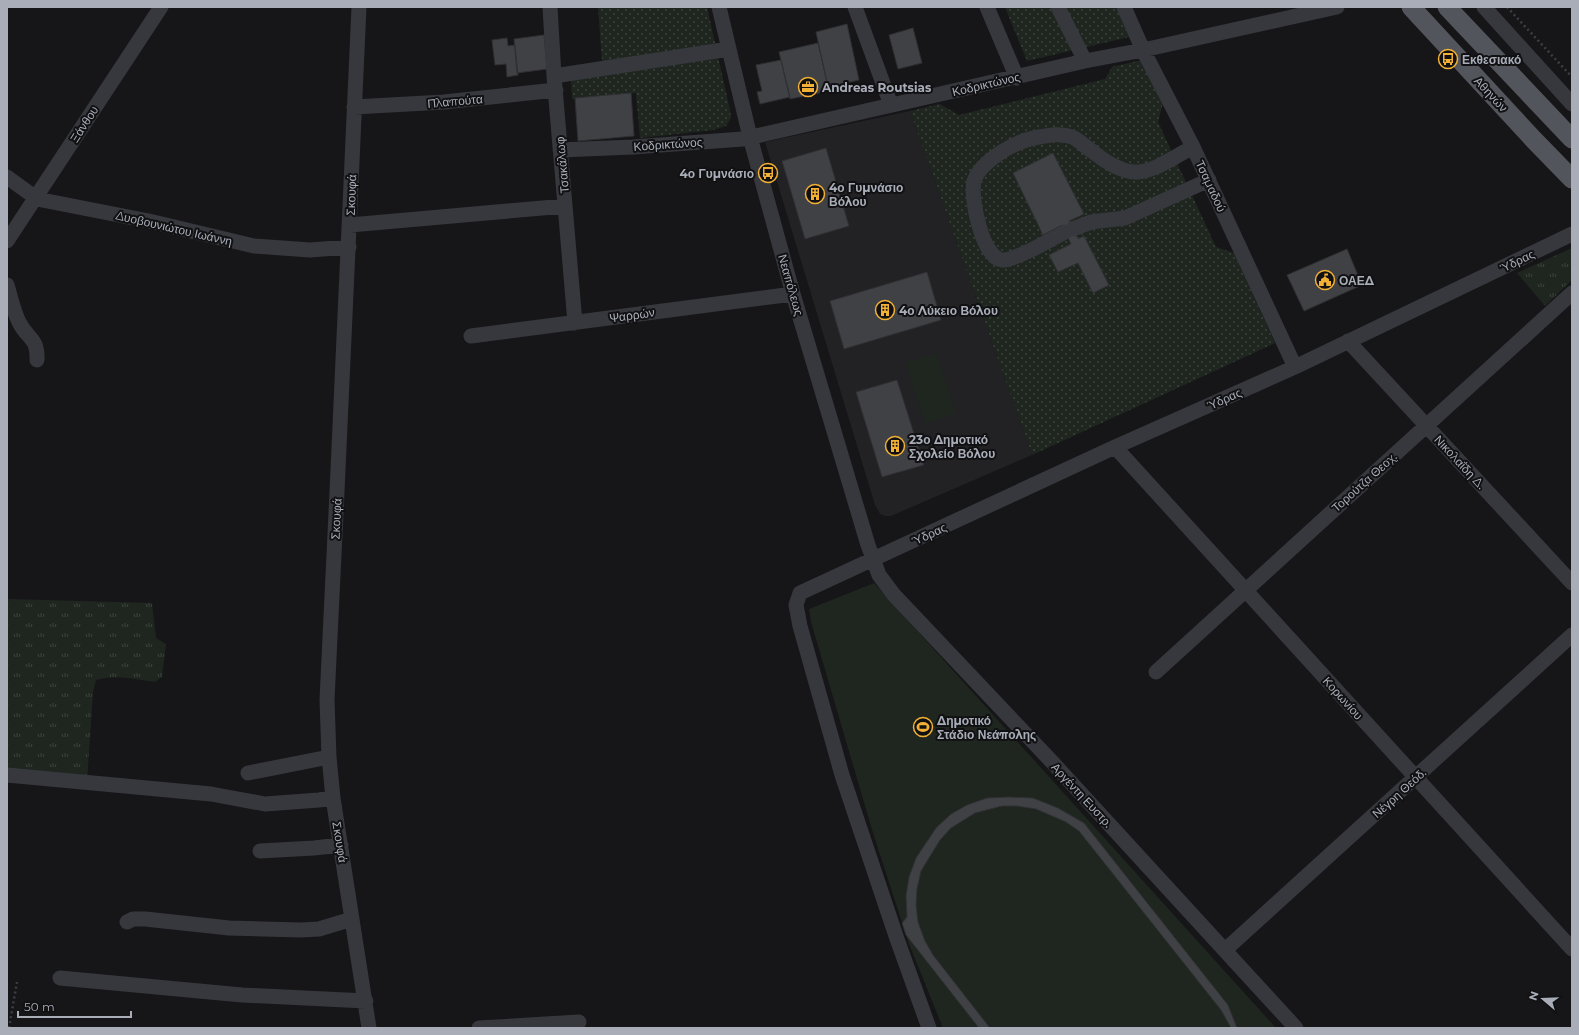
<svg xmlns="http://www.w3.org/2000/svg" width="1579" height="1035" font-family="Montserrat,sans-serif">
	<style>
		.built { fill: #222225 }
		.grass { fill: url(#grass-tufts) }
		.park { fill: url(#park-dots) }
		.garden { fill: #1e261f }
		.building { fill: #404145; stroke: #303034 }
		.lines { fill: none; stroke-linecap: round; stroke-linejoin: round }
		.path { stroke: #3d3f44; stroke-width: 2.5; stroke-dasharray: 2 3; stroke-linecap: butt }
		.minor { stroke: #37383d; stroke-width: 15 }
		.major { stroke: #53555c; stroke-width: 19 }
		.labels { text-anchor: middle; dominant-baseline: central; stroke-width: 4; stroke-linejoin: round; paint-order: stroke }
		.poi-label { font-size: 12px; font-weight: bold; fill: #a8adb8; stroke: #111113; text-anchor: start }
		.street-label { font-size: 12px; fill: #a8adb8; stroke: #111113 }
	</style>
	<defs>
		<pattern id="grass-tufts" width="24" height="20" patternUnits="userSpaceOnUse"><rect width="24" height="20" fill="#1e261f"/><path d="M3 7l-1-3M5 7V3M7 7l1-3M15 17l-1-3M17 17v-4M19 17l1-3" fill="none" stroke="#3c433d"/></pattern>
		<pattern id="park-dots" width="8" height="8" patternUnits="userSpaceOnUse"><rect width="8" height="8" fill="#1e261f"/><path d="M2 2h.1M6 6h.1" fill="none" stroke="#3c433d" stroke-width="1.8" stroke-linecap="round"/></pattern>
	</defs>
	<rect width="100%" height="100%" fill="#161618"/>
	<path class="built" d="M910 111 1032 455 891 516H885L880 514 875 505 765 142Z"/>
	<path class="grass" d="M1572 248V280L1545 306 1517 273Z
		M7 599 152 603 156 638 166 644 162 677 155 682C136 679 114 674 96 680L93 692 87 781 7 771Z"/>
	<path class="park" d="M598 7H707L730 110 731 118 726 126 713 130 640 138 636 93 572 99 571 80 603 75Z
		M1005 7H1116L1129 37 1027 61Z
		M1146 59 1164 99 1158 122 1216 247 1234 253 1275 343 1032 455 910 111 940 104 959 115 1105 79 1112 67Z"/>
	<path class="garden" d="M936 353 956 413 925 424 905 363Z
		M874 583 1276 1028H943L909 944 873 833 811 622 809 609Z"/>
	<path class="building" d="M847 24 859 80 828 87 816 32Z
		M913 28 922 63 898 69 889 35Z
		M544 35 547 69 517 73 514 39Z
		M507 38 508 46 515 45 518 75 507 77 506 64 495 65 492 40Z
		M818 43 829 91 790 99 779 52Z
		M781 60 790 97 760 104 757 92 762 91 756 65Z
		M631 93 634 136 578 141 575 98Z
		M826 148 849 226 805 239 782 161Z
		M1053 153 1084 214 1069 221 1078 239 1084 236 1109 285 1093 293 1078 263 1058 272 1049 255 1071 244 1062 225 1043 235 1013 173Z
		M1347 249 1362 285 1304 311 1287 275Z
		M927 272 941 320 844 349 830 301Z
		M897 380 924 465 882 477 856 392Z
		M1009 797 1033 798 1058 808 1084 823 1228 1005 1237 1028H1231L1221 1010 1079 831 1066 822 1036 809 1017 806H1002L975 813 951 828 940 840 921 871 917 889 916 905 918 922 925 941 933 955 990 1028H979L906 935 902 923 907 917 906 896 909 877 916 858 936 828 951 814 967 805 987 798Z"/>
	<g class="lines">
		<path class="path" d="M1507 7 1572 77
			M9 1028 17 982"/>
		<path class="minor" d="M359 7 337 492 327 700 329 757 333 798 369 1028
			M550 7 554 76 575 323
			M719 7 750 137 793 294 868 545 879 575 894 595 1054 764 1296 1028
			M855 7 891 105
			M987 7 1017 78
			M1058 7 1085 61
			M1124 7 1143 50 1193 147 1295 367
			M1484 7 1572 104
			M554 76 729 49
			M354 107 444 102 556 90
			M560 150 633 147 743 139 1085 61 1143 50 1337 7
			M7 177 36 198 42 200 149 221 254 246 310 250 349 247
			M350 225 565 206
			M1073 229 1091 222 1125 218 1209 180
			M1065 232C1052 239 1014 261 1002 260 982 258 970 197 974 181 978 169 992 158 1003 151 1014 144 1026 139 1039 137 1050 135 1061 133 1072 137 1080 140 1085 147 1092 151 1103 160 1122 173 1138 172 1155 171 1178 155 1193 147
			M7 241 161 7
			M7 285C11 298 13 310 19 322 27 339 38 337 37 360
			M471 336 793 294
			M1348 341 1572 583
			M1115 447 1572 949
			M1156 672 1572 293
			M248 773 329 757
			M7 775 211 794 265 804 319 800 333 798
			M260 851 314 848 341 845
			M127 922 133 919H145L229 928 301 930 319 929 352 919
			M1225 950 1572 635
			M60 978 242 995 366 1001
			M479 1028 579 1022
			M929 1028 897 939 842 775 800 626 796 605 800 593 1115 447 1295 367 1572 234"/>
		<path class="major" d="M1411 7 1534 140 1572 179
			M1447 7 1572 139"/>
	</g>
	<defs>
		<g id="bus-ring" transform="scale(1)"><circle r="9.5" fill="#111113" stroke="#f2b134" stroke-width="1.5"/><path d="M-5-6H5V4H4V6H2V4H-2V6H-4V4H-5ZM-3.5-4V0h7V-4ZM-3.5 1.2v1.5H-2V1.2ZM2 1.2v1.5H3.5V1.2Z" fill="#f2b134"/></g>
		<g id="office-ring" transform="scale(1)"><circle r="9.5" fill="#111113" stroke="#f2b134" stroke-width="1.5"/><path d="M-6-3h4V-5.5h4V-3h4V5H-6ZM-1-4.5V-3h2v-1.5ZM-6 0V1H6V0Z" fill="#f2b134"/></g>
		<g id="building-ring" transform="scale(1)"><circle r="9.5" fill="#111113" stroke="#f2b134" stroke-width="1.5"/><path d="M-4-6H4V6H1V3H-1V6H-4ZM-2.5-4.3h1.7v1.8h-1.7ZM.8-4.3h1.7v1.8H.8ZM-2.5-1h1.7V.8h-1.7ZM.8-1h1.7V.8H.8Z" fill="#f2b134"/></g>
		<g id="civic-ring" transform="scale(1)"><circle r="9.5" fill="#111113" stroke="#f2b134" stroke-width="1.5"/><path d="M-.6-6.5H3V-4.5H.6V-3L4-1V1h2V6H-6V1h2V-1L-.6-3ZM-1.2 2.5V6h2.4V2.5Z" fill="#f2b134"/></g>
		<g id="stadium-ring" transform="scale(1)"><circle r="9.5" fill="#111113" stroke="#f2b134" stroke-width="1.5"/><path d="M0-5a6.5 5 0 1 0 0 10a6.5 5 0 1 0 0-10ZM-3.5-1.8h7v3.6h-7Z" fill="#f2b134"/></g>
	</defs>
	<g fill-rule="evenodd">
		<use href="#bus-ring" x="1448" y="59"/>
		<use href="#office-ring" x="808" y="87"/>
		<use href="#bus-ring" x="768" y="173"/>
		<use href="#building-ring" x="815" y="194"/>
		<use href="#civic-ring" x="1325" y="280"/>
		<use href="#building-ring" x="885" y="310"/>
		<use href="#building-ring" x="895" y="446"/>
		<use href="#stadium-ring" x="923" y="727"/>
	</g>
	<g class="labels">
		<g class="poi-label">
			<text x="1462" y="59">Εκθεσιακό</text>
			<text x="822" y="87">Andreas Routsias</text>
			<text x="754" y="173" text-anchor="end">4ο Γυμνάσιο</text>
			<text x="829" y="187">4ο Γυμνάσιο<tspan x="829" dy="14">Βόλου</tspan></text>
			<text x="1339" y="280">ΟΑΕΔ</text>
			<text x="899" y="310">4ο Λύκειο Βόλου</text>
			<text x="909" y="439">23ο Δημοτικό<tspan x="909" dy="14">Σχολείο Βόλου</tspan></text>
			<text x="937" y="720">Δημοτικό<tspan x="937" dy="14">Στάδιο Νεάπολης</tspan></text>
		</g>
		<g class="street-label">
			<text transform="translate(986 84) rotate(-13)">Κοδρικτώνος</text>
			<text transform="translate(1491 94) rotate(47)">Αθηνών</text>
			<text transform="translate(455 101) rotate(-5)">Πλαπούτα</text>
			<text transform="translate(84 124) rotate(-57)">Ξάνθου</text>
			<text transform="translate(668 144) rotate(-4)">Κοδρικτώνος</text>
			<text transform="translate(562 165) rotate(-95)">Τσακάλωφ</text>
			<text transform="translate(1211 186) rotate(65)">Τσαμαδού</text>
			<text transform="translate(351 195) rotate(-88)">Σκουφά</text>
			<text transform="translate(174 228) rotate(13)">Δυοβουνιώτου Ιωάννη</text>
			<text transform="translate(1517 261) rotate(-26)">Ύδρας</text>
			<text transform="translate(791 285) rotate(74)">Νεαπόλεως</text>
			<text transform="translate(632 315) rotate(-8)">Ψαρρών</text>
			<text transform="translate(1224 399) rotate(-24)">Ύδρας</text>
			<text transform="translate(1460 462) rotate(47)">Νικολαΐδη Δ.</text>
			<text transform="translate(1364 482) rotate(-42)">Τορούτζα Θεοχ.</text>
			<text transform="translate(336 519) rotate(-87)">Σκουφά</text>
			<text transform="translate(929 534) rotate(-25)">Ύδρας</text>
			<text transform="translate(1343 698) rotate(48)">Κορωνίου</text>
			<text transform="translate(1399 793) rotate(-42)">Νέγρη Θεόδ.</text>
			<text transform="translate(1082 795) rotate(47)">Αργέντη Ευστρ.</text>
			<text transform="translate(340 842) rotate(81)">Σκουφά</text>
		</g>
	</g>
	<rect width="1579" height="1035" fill="none" stroke="#a8adb8" stroke-width="16"/>
	<g transform="translate(1543 999) rotate(289)" stroke="#111113" stroke-width="3" paint-order="stroke">
	<path d="M0-3L7 15L0 10L-7 15Z" fill="#a8adb8"/>
	<text y="-6" font-size="11" font-weight="bold" text-anchor="middle" fill="#a8adb8">N</text>
	</g>
	<path d="M18 1011v6h113v-6" fill="none" stroke="#a8adb8" stroke-width="2"/>
	<text x="24" y="1011" font-size="12" fill="#a8adb8" stroke="#111113" stroke-width="3" paint-order="stroke">50 m</text>
</svg>
